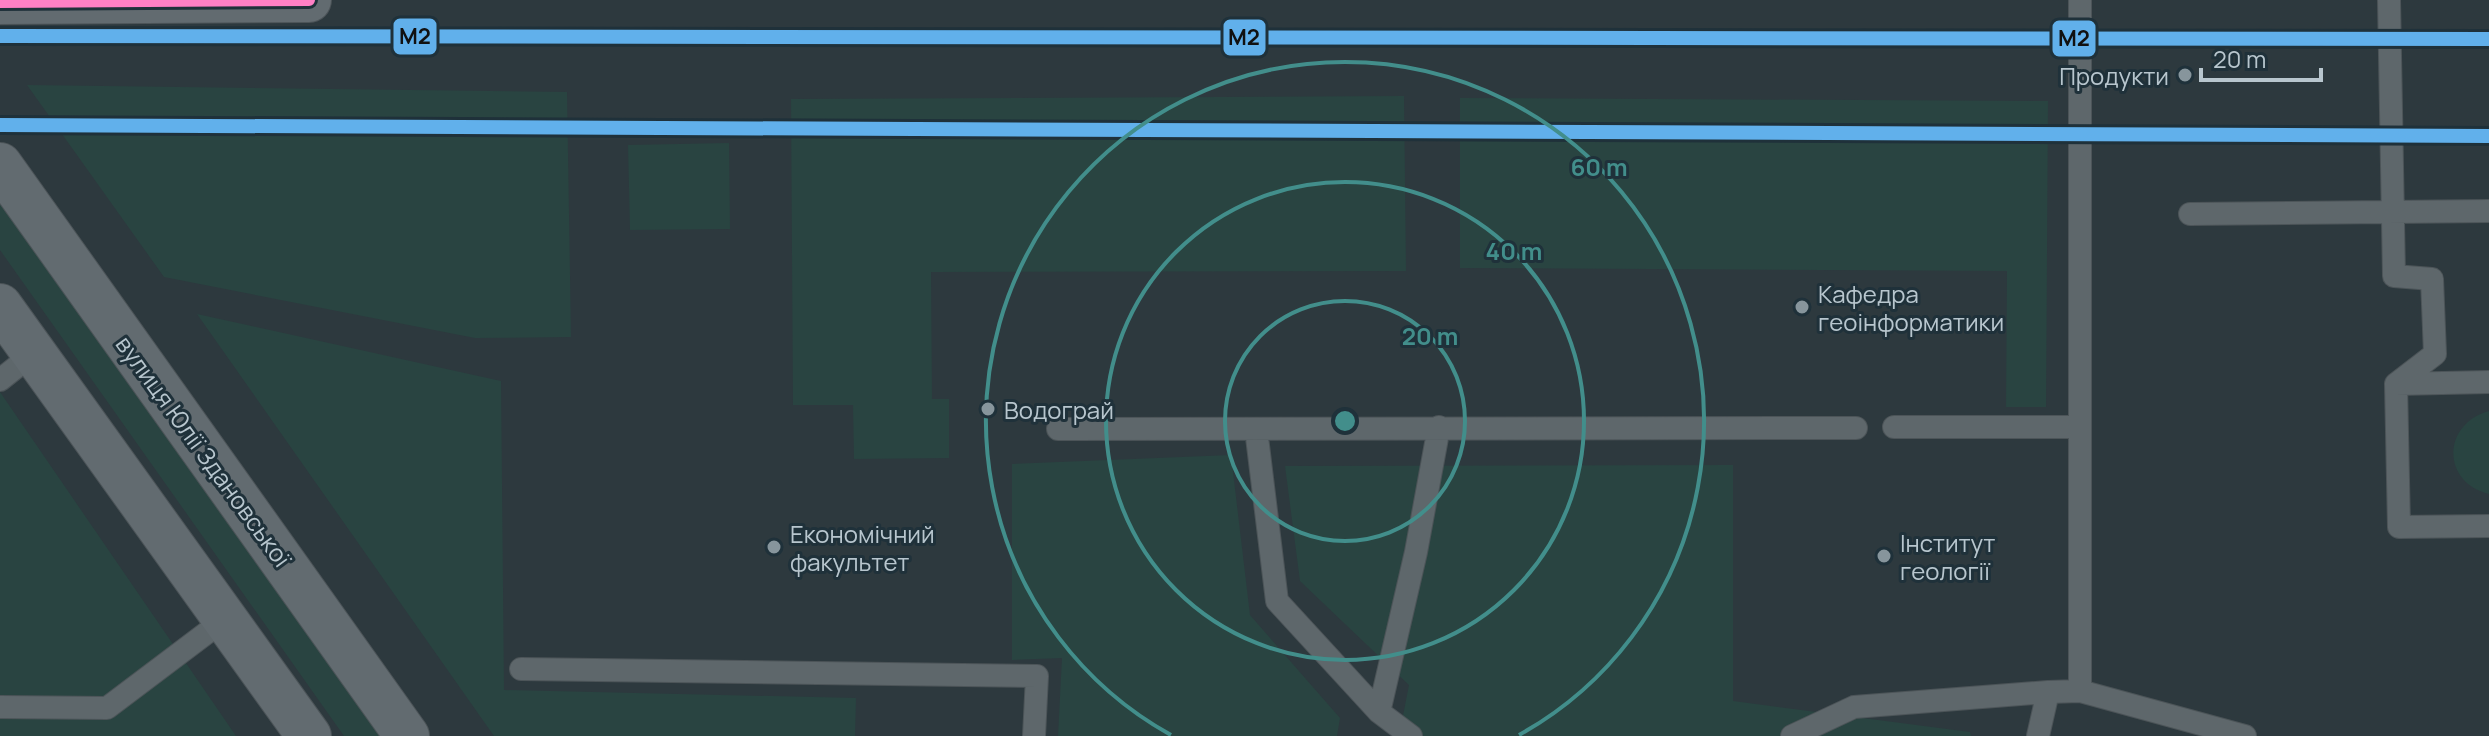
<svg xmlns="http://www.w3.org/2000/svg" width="2489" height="736" font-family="Manrope,sans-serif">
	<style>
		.green { fill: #294441 }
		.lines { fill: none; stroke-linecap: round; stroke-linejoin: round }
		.lane-casing { stroke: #4c5458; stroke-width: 24 }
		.secondary-casing { stroke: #4c5458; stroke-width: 46 }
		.lane { stroke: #5e676b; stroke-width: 22 }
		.secondary { stroke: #626b70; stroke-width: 44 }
		.bus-1-casing { stroke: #1f313a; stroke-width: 18 }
		.bus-1 { stroke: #ff80c5; stroke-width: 12 }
		.metro-1-casing { stroke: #1f313a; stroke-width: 20 }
		.metro-1 { stroke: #61b0eb; stroke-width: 14 }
		.ring { fill: none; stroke: #428e8b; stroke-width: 4 }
		.poi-dot { fill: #87959c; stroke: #1f313a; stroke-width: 3 }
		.labels { text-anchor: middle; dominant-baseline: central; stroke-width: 6; stroke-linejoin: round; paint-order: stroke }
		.poi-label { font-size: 24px; fill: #b8c6ce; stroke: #1f313a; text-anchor: start }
		.street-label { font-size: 24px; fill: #b8c6ce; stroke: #1f313a }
		.centre { fill: #428e8b; stroke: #1f313a; stroke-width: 4 }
		.ring-label { font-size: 24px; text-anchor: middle; font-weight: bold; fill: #428e8b; stroke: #1f313a; stroke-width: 6; stroke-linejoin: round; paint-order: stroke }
		.line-badge { stroke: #1f313a; stroke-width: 3 }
		.pale-badge-label { font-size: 22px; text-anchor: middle; font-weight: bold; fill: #111 }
	</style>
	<rect width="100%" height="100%" fill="#2d393e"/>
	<path class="green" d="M27 85 567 92 571 337 475 338 164 277Z
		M1404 96 1406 271 931 272 932 399H949V458L854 459 853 405H793L791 99Z
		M1460 98 2048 101 2046 407H2006L2007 271 1460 268Z
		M729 143 730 229 630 230 628 145Z
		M0 185 388 736H344L0 250Z
		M197 314 501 381 504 690 856 698 855 736H494Z
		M0 392 236 736H0Z
		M2489 411V494C2441 482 2442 424 2489 411Z
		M1231 455 1250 615 1340 718 1337 736H1058L1062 658 1012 660V464Z
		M1733 465V701L1970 732 1971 736H1399L1409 685 1300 581 1285 466Z"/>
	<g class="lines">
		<g class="lane-casing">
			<path id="lane" d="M2389 0 2394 276 2432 279 2435 354 2396 384
				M2190 214 2489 211
				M0 380 34 353
				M2396 384 2399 527 2489 526
				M2396 384 2489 382
				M1894 427H2080
				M1058 429 1856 428
				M1256 429 1277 601 1379 712 1411 736
				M521 669 1037 676 1034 736
				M2080 691V0
				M0 707 107 708 225 619
				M1379 712 1416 552 1439 427
				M1792 736 1854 707 2048 692
				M2038 736 2048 692 2080 691 2245 736"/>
		</g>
		<g class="secondary-casing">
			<path id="secondary" d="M0 2 309 0
				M0 165 407 736
				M0 306 309 736"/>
		</g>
		<use href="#lane" class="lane"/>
		<use href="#secondary" class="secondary"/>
		<g class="bus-1-casing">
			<path id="bus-1" d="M0 2 309 0"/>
		</g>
		<use href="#bus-1" class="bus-1"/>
		<g class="metro-1-casing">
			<path id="metro-1" d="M0 36 2489 39
				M0 125 2489 136"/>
		</g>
		<use href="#metro-1" class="metro-1"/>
	</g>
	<g class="ring">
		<circle cx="1345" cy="421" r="120"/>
		<circle cx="1345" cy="421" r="239"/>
		<path d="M1171 735A359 359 0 1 1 1519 735"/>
	</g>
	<g class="poi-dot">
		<circle cx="2185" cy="75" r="8"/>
		<circle cx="1802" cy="307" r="8"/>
		<circle cx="988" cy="409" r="8"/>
		<circle cx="774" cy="547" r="8"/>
		<circle cx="1884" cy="556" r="8"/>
	</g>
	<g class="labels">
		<g class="poi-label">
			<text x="2169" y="75" text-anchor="end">Продукти</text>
			<text x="1818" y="293">Кафедра<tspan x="1818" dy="28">геоінформатики</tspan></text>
			<text x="1004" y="409">Водограй</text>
			<text x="790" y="533">Економічний<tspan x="790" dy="28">факультет</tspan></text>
			<text x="1900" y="542">Інститут<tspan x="1900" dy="28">геології</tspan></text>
		</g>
		<g class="street-label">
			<text transform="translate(204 451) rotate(54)">вулиця Юлії Здановської</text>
		</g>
	</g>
	<circle cx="1345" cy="421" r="12" class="centre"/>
	<g class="ring-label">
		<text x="1599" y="176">60 m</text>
		<text x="1514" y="260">40 m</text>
		<text x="1430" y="345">20 m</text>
	</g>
	<g class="line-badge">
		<rect x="392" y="17" width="46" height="39" rx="8" fill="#61b0eb"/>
		<rect x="1222" y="18" width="45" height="39" rx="8" fill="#61b0eb"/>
		<rect x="2051" y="19" width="46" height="39" rx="8" fill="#61b0eb"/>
	</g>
	<g class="pale-badge-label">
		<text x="415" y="44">M2</text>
		<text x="1244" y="45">M2</text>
		<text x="2074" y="46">M2</text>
	</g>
	<path d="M2201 68v12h120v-12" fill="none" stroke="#b8c6ce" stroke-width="4"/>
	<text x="2213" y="68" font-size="24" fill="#b8c6ce" stroke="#1f313a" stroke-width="6" paint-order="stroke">20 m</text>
</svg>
